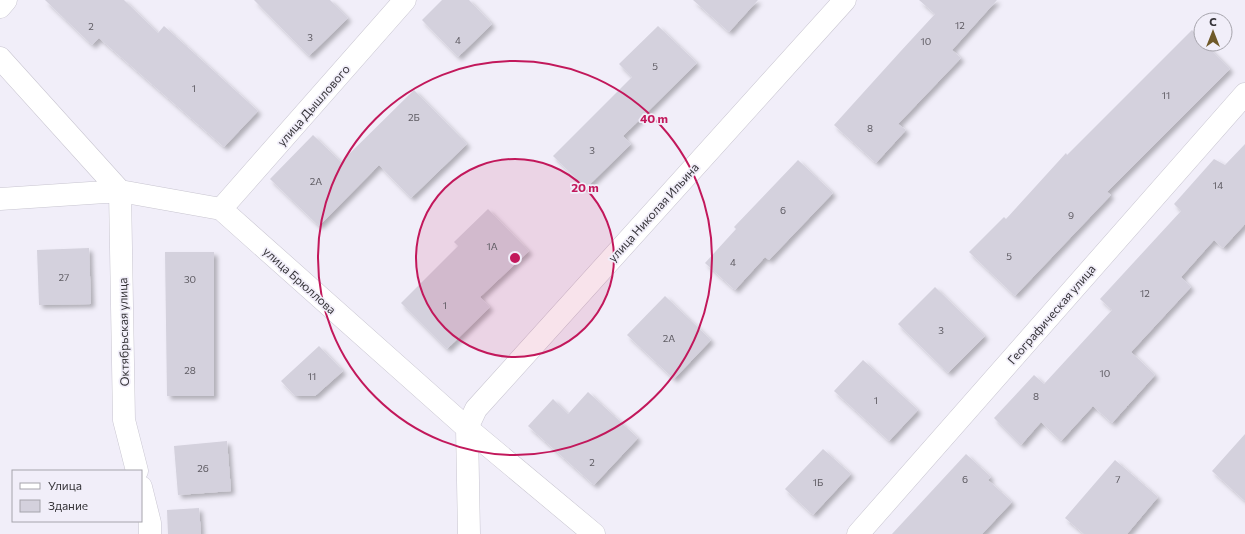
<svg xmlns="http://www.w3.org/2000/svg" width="1245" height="534" font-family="Commissioner,sans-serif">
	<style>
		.building { fill: #d4d1dd; filter: url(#shadow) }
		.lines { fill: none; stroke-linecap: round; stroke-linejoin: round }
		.minor-casing { stroke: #c8c5d0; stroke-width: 23 }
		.minor { stroke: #fff; stroke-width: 22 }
		.ring { fill: none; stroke: #c2185b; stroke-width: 2 }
		.labels { text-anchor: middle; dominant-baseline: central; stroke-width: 3.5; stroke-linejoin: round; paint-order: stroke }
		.number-label { font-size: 10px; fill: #5e5b62 }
		.street-label { font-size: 12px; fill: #363439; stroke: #f1eef9 }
		.centre { fill: #c2185b; stroke: #f1eef9; stroke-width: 2 }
		.ring-label { font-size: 12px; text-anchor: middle; font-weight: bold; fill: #c2185b; stroke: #f1eef9; stroke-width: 3.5; stroke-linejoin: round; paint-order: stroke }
	</style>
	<defs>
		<filter id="shadow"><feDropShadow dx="3.5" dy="3.5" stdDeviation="2" flood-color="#0004"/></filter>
	</defs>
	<rect width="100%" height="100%" fill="#f1eef9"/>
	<path class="building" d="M45 0H124L158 33 164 26 258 111 224 147 99 38 92 45Z
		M254 0H330L348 18 309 56Z
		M442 0H469L492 24 458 57 422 20Z
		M693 0H758L729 32Z
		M919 0H997L952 50 961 58 898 124 906 130 876 163 834 125 900 52 935 14Z
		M658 26 697 63 623 136 631 144 586 188 553 156 632 77 619 64Z
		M1192 30 1201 40V44H1205L1230 69 1107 192 1111 195 1015 296 969 252 1004 217 1006 219 1066 153 1067 155Z
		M414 90 467 144 411 198 379 165 319 226 270 179 313 135 341 162Z
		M1245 144V224L1223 248 1214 240 1181 277 1191 287 1131 352 1155 375 1112 423 1093 406 1061 441 1041 422 1021 445 994 418 1034 375 1044 384 1112 310 1100 299 1181 211 1174 204 1214 159 1225 165Z
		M798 160 833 193 769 260 765 257 735 290 705 263 736 229 734 227Z
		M488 209 529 251 480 297 490 307 447 349 401 303 458 246 454 242Z
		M89 248 91 304 39 305 37 250Z
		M165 252H214V396H167Z
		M935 287 985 336 948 373 898 324Z
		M665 296 711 340 674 379 627 335Z
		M319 346 343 371 315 396H295L281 381Z
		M863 360 918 410 889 441 834 391Z
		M588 392 638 438 594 485 528 426 553 399 568 414Z
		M1245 434V501L1212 471Z
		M227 441 231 491 178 495 174 446Z
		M823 449 851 474 813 515 785 489Z
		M966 454 991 477 988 480 1012 502 982 534H892Z
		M1115 460 1158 497 1127 534H1084L1065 518Z
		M199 508 201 534H168L167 510Z"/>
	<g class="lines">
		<g class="minor-casing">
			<path id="minor" d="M0 7 6 0
				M0 58 120 191
				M120 191 124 420 137 471
				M0 199 120 191 221 209 467 428 594 534
				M221 209 405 0
				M141 487 150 523V534
				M469 534 467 428 476 409 845 0
				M858 534 1245 94"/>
		</g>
		<use href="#minor" class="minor"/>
	</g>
	<circle cx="515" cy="258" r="99" fill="#c2185b" fill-opacity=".12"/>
	<g class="ring">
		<circle cx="515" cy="258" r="99"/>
		<circle cx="515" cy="258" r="197"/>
	</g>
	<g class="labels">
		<g class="number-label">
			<text x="960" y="25">12</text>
			<text x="91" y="26">2</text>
			<text x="310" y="37">3</text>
			<text x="458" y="40">4</text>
			<text x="926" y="41">10</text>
			<text x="655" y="66">5</text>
			<text x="194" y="88">1</text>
			<text x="1166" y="95">11</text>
			<text x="414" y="117">2Б</text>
			<text x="870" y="128">8</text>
			<text x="592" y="150">3</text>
			<text x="316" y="181">2А</text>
			<text x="1218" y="185">14</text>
			<text x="783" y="210">6</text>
			<text x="1071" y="215">9</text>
			<text x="492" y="246">1А</text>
			<text x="1009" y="256">5</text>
			<text x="733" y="262">4</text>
			<text x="64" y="277">27</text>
			<text x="190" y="279">30</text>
			<text x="1145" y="293">12</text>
			<text x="445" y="305">1</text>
			<text x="941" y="330">3</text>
			<text x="669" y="338">2А</text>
			<text x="190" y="370">28</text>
			<text x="1105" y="373">10</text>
			<text x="312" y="376">11</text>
			<text x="1036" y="396">8</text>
			<text x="876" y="400">1</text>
			<text x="592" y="462">2</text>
			<text x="203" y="468">26</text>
			<text x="965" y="479">6</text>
			<text x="1118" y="479">7</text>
			<text x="818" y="482">1Б</text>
		</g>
		<g class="street-label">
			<text transform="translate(313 105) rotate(-49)">улица Дышлового</text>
			<text transform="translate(653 212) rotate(-48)">улица Николая Ильина</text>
			<text transform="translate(300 280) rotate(42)">улица Брюллова</text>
			<text transform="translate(1051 314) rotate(-49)">Географическая улица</text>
			<text transform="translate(123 332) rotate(-91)">Октябрьская улица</text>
		</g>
	</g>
	<circle cx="515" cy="258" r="6" class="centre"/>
	<g class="ring-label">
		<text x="654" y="123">40 m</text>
		<text x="585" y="192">20 m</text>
	</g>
	<rect x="12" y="470" width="130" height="52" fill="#f1eef9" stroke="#a6a4ac"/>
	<rect x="20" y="483" width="20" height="6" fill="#ffffff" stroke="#a6a4ac"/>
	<text x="48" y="490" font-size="12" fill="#363439">Улица</text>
	<rect x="20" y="500" width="20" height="12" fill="#d4d1dd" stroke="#a6a4ac"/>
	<text x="48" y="510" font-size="12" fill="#363439">Здание</text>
	<g transform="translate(1213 32)"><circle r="19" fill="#f1eef9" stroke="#a6a4ac"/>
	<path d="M0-3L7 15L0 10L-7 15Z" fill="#6f5929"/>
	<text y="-6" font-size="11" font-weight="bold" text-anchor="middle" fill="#363439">С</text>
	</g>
</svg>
